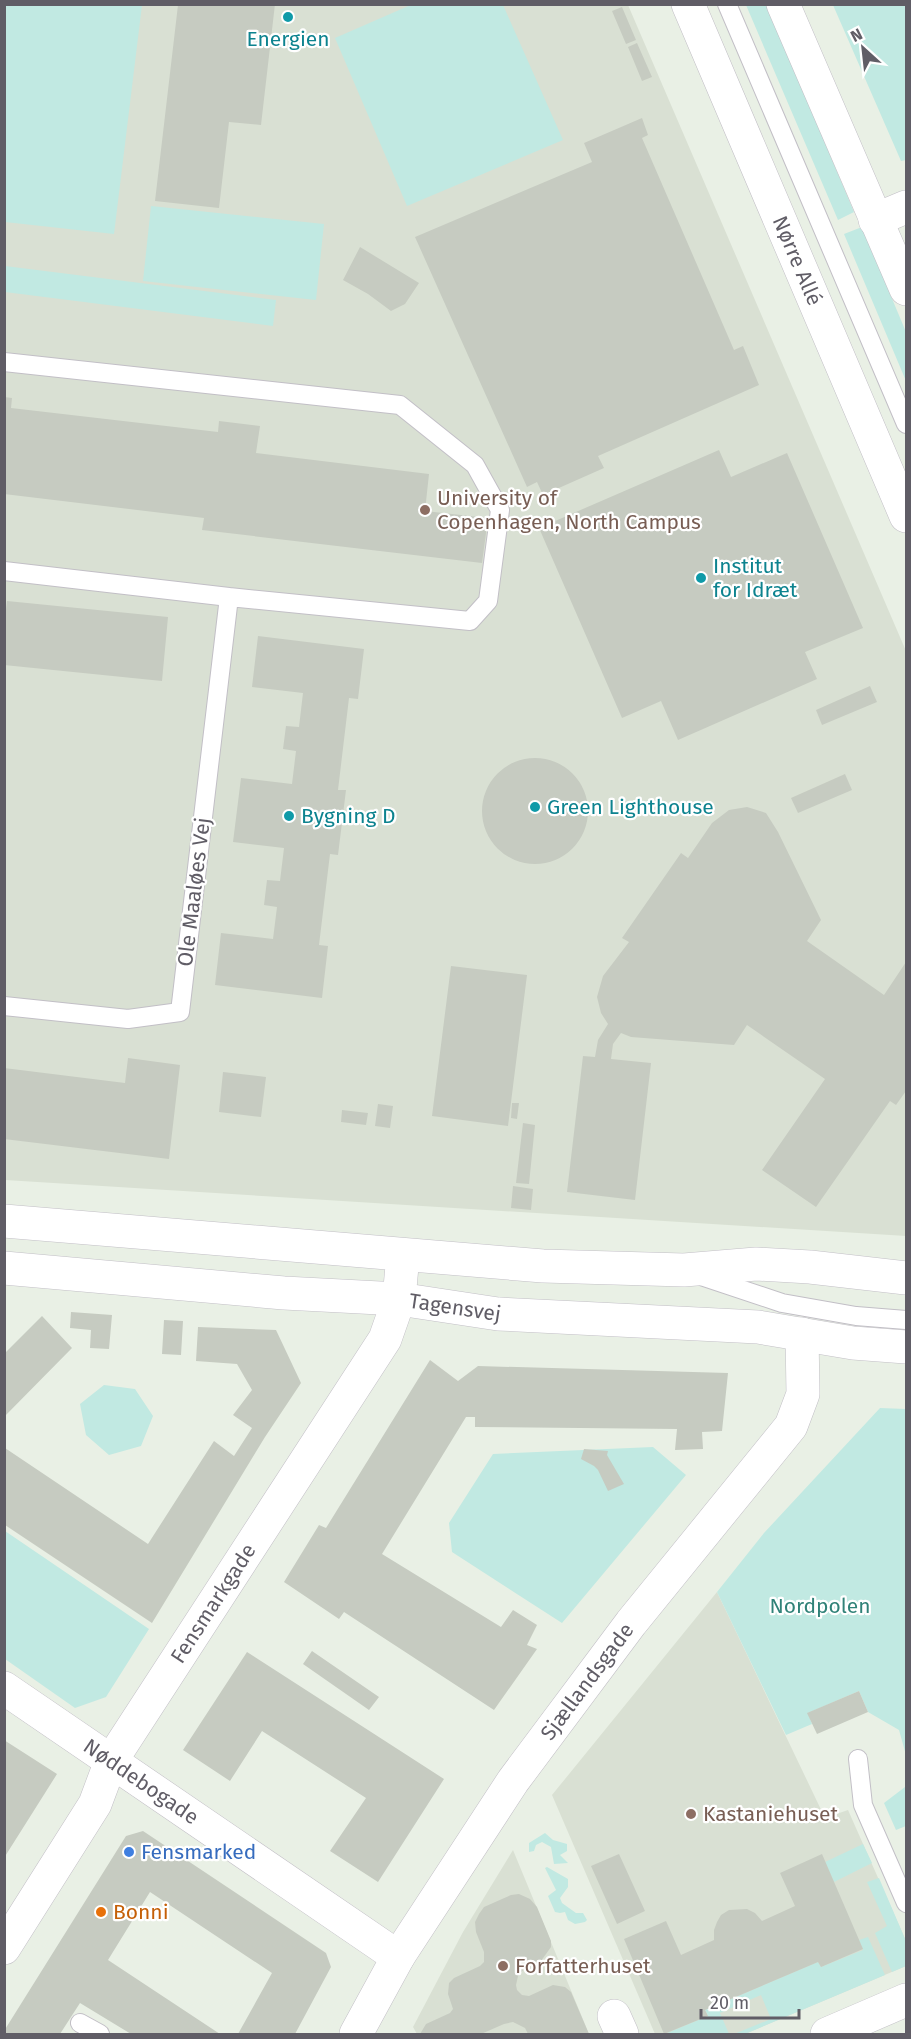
<svg xmlns="http://www.w3.org/2000/svg" width="911" height="2039" font-family="'Fira Sans',sans-serif">
	<style>
		.education { fill: #d9e0d3 }
		.green { fill: #c1e9e2 }
		.building { fill: #c6cbc1 }
		.lines { fill: none; stroke-linecap: round; stroke-linejoin: round }
		.service-casing { stroke: #c2bfc6; stroke-width: 20 }
		.minor-casing { stroke: #c2bfc6; stroke-width: 34 }
		.tertiary-casing { stroke: #c2bfc6; stroke-width: 34 }
		.service { stroke: #fff; stroke-width: 18 }
		.minor { stroke: #fff; stroke-width: 33 }
		.tertiary { stroke: #fff; stroke-width: 33 }
		.culture-dot { fill: #0f9aa8; stroke: #fff; stroke-width: 2 }
		.education-dot { fill: #8d6e63; stroke: #fff; stroke-width: 2 }
		.shop-dot { fill: #3f7fe0; stroke: #fff; stroke-width: 2 }
		.food-dot { fill: #e8710a; stroke: #fff; stroke-width: 2 }
		.labels { text-anchor: middle; dominant-baseline: central; stroke-width: 4.5; stroke-linejoin: round; paint-order: stroke }
		.culture-label { font-size: 21px; fill: #0d838f; stroke: #fff; text-anchor: start }
		.street-label { font-size: 21px; fill: #605d66; stroke: #fff }
		.education-label { font-size: 21px; fill: #785e54; stroke: #fff; text-anchor: start }
		.park-label { font-size: 21px; fill: #308278; stroke: #fff }
		.shop-label { font-size: 21px; fill: #366cbe; stroke: #fff; text-anchor: start }
		.food-label { font-size: 21px; fill: #c56008; stroke: #fff; text-anchor: start }
	</style>
	<rect width="100%" height="100%" fill="#e9f0e5"/>
	<path class="education" d="M4 5H628L906 651V1236L5 1180Z
		M717 1592 825 1818 848 1810 906 1941V1966L745 2034H655L552 1795Z
		M513 1850 589 2034H417L413 2027 463 1932Z"/>
	<path class="green" d="M5 4 142 5 114 234 5 222Z
		M413 4 503 5 563 140 407 206 335 38Z
		M746 5H767L854 212 838 220Z
		M833 5H906V160L901 161Z
		M151 206 324 224 316 300 143 281Z
		M862 227 906 332V381L844 234Z
		M5 266 276 300 273 326 5 292Z
		M104 1385 135 1389 153 1416 141 1446 109 1455 86 1435 80 1404Z
		M880 1408 906 1409V1755L899 1730 868 1712 859 1691 808 1713 812 1724 786 1735 717 1592 764 1533Z
		M653 1447 686 1475 562 1623 452 1552 449 1523 493 1454Z
		M5 1531 149 1629 106 1697 75 1708 5 1659Z
		M906 1779V1826L896 1830 884 1803 905 1787Z
		M545 1833 553 1840 567 1844V1851L560 1855 568 1863 554 1864 551 1847 542 1842 536 1845 534 1851 529 1852V1843Z
		M863 1844 872 1863 834 1882 825 1862Z
		M547 1867 568 1879V1887L560 1898 562 1903 576 1913H583L587 1920 585 1922 575 1924 568 1920 565 1912 560 1913 555 1912 548 1896 556 1890 545 1868Z
		M879 1878 906 1941V1966L892 1972 875 1933 887 1926 867 1882Z
		M868 1937 885 1975 745 2034H734L771 2019 761 1995 720 2013 729 2034H665L708 2016 705 2010 818 1962 821 1967 863 1950 859 1940Z"/>
	<path class="building" d="M190 4H275L261 125 229 122 219 208 155 201 178 5Z
		M622 7 636 40 626 44 612 11Z
		M637 43 652 77 642 81 628 47Z
		M642 118 648 135 642 138 734 350 743 346 759 385 598 456 604 468 543 495 537 482 527 487 415 237 592 162 584 143Z
		M360 247 419 283 405 304 391 311 368 294 343 280Z
		M4 397 12 398 11 408 218 432 219 421 260 426 256 453 429 474 425 511 488 518 482 563 202 530 204 518 4 494Z
		M719 450 731 477 787 453 863 628 805 652 817 679 678 740 661 701 622 718 539 528Z
		M7 601 168 617 162 681 4 665V625Z
		M258 636 364 649 358 699 349 698 338 790H346L338 855 330 854 319 945 328 946 322 998 215 985 221 933 273 939 277 907 264 905 267 880 280 881 284 848 233 842 241 778 292 784 296 751 283 749 286 726 299 727 303 693 252 687Z
		M870 686 877 702 822 725 816 710Z
		M482 811a53 53 0 1 1 106 0a53 53 0 1 1-106 0Z
		M845 774 852 790 798 813 791 798Z
		M747 807 766 813 778 832 821 920 807 941 884 995 906 962V1091L896 1105 890 1101 816 1207 762 1170 825 1079 747 1025 734 1045 631 1037 621 1033 613 1044 611 1059 651 1063 635 1200 567 1192 583 1056 595 1057 598 1040 608 1024 601 1013 597 997 603 976 629 942 622 938 681 853 688 858 712 823 729 810Z
		M451 966 527 975 508 1126 432 1116Z
		M128 1058 180 1065 169 1159 4 1139V1068L125 1083Z
		M223 1072 266 1077 261 1117 219 1112Z
		M512 1103H519L517 1119 511 1118Z
		M378 1104 393 1106 390 1128 375 1126Z
		M342 1110 368 1113 366 1125 341 1122Z
		M523 1123 535 1125 529 1184 516 1183Z
		M513 1186 533 1189 531 1210 511 1208Z
		M71 1312 112 1315 109 1349 90 1348 91 1330 70 1328Z
		M42 1316 72 1348 4 1417V1354Z
		M164 1320 183 1321 181 1355 162 1354Z
		M198 1327 276 1330 301 1383 265 1437 152 1623 5 1525V1448L148 1544 214 1441 234 1456 252 1428 233 1415 252 1390 237 1364 196 1361Z
		M430 1360 458 1381 478 1366 728 1373 722 1431 702 1432 703 1449 675 1450 677 1429 475 1427V1417H466L382 1554 501 1627 513 1610 537 1625 527 1645 537 1649 494 1710 344 1612 339 1619 284 1582 319 1525 326 1528Z
		M584 1449 608 1451 607 1455 624 1484 608 1491 598 1470 594 1466 581 1459Z
		M312 1651 379 1697 369 1710 303 1664Z
		M247 1652 444 1779 378 1882 330 1851 366 1798 262 1731 230 1781 183 1750Z
		M859 1691 868 1712 817 1734 807 1713Z
		M4 1740 57 1774 4 1858Z
		M143 1831 326 1953 331 1967 295 2034H238L272 1973 150 1892 108 1960 220 2034H131L80 2003 60 2034H4V2031L126 1836Z
		M619 1854 645 1911 617 1924 591 1866Z
		M822 1854 863 1949 821 1967 818 1962 705 2010 708 2016 664 2034 624 1939 666 1921 681 1955 714 1940V1930L717 1922 721 1915 729 1910 747 1909 755 1913 762 1921 795 1906 780 1873Z
		M519 1894 530 1899 537 1907 551 1941V1947L541 1961 523 1970 518 1976 516 1985 517 1990 522 1995 529 1996 553 1985 565 1987 571 1992 589 2034H528L525 2028 513 2022 504 2024 481 2034H420L426 2024 450 2013 453 2009 448 1994 449 1983 454 1978 480 1966 484 1962V1952L476 1932 475 1922 479 1914 484 1907 511 1895Z"/>
	<g class="lines">
		<g class="service-casing">
			<path id="service" d="M727 4 906 424
				M4 362 400 405 475 465 500 510 488 601 470 621 229 597 4 571
				M4 1006 128 1019 180 1012 229 597
				M698 1275 782 1303 856 1316 906 1320
				M858 1759 863 1805 906 1903
				M80 2023 100 2034"/>
		</g>
		<g class="minor-casing">
			<g id="minor">
				<path d="M875 220 906 207"/>
				<path id="s1" d="M4 1688 398 1957"/>
				<path id="s2" d="M4 1948 95 1804 111 1761 385 1339 399 1299 403 1255"/>
				<path d="M614 2016 622 2034"/>
				<path id="s3" d="M356 2034 398 1957 513 1781 631 1623 791 1426 803 1394 802 1334"/>
				<path d="M827 2034 906 2000"/>
			</g>
		</g>
		<g class="tertiary-casing">
			<g id="tertiary">
				<path id="s4" d="M688 4 906 516"/>
				<path d="M783 4 906 289"/>
				<path d="M4 1221 543 1266 684 1270 756 1264 810 1267 906 1278"/>
				<path id="s5" d="M4 1268 284 1293 399 1299 498 1314 758 1327 853 1343 906 1347"/>
			</g>
		</g>
		<use href="#service" class="service"/>
		<use href="#minor" class="minor"/>
		<use href="#tertiary" class="tertiary"/>
	</g>
	<g class="culture-dot">
		<circle cx="288" cy="17" r="6"/>
		<circle cx="701" cy="578" r="6"/>
		<circle cx="535" cy="807" r="6"/>
		<circle cx="289" cy="816" r="6"/>
	</g>
	<g class="education-dot">
		<circle cx="425" cy="510" r="6"/>
		<circle cx="691" cy="1814" r="6"/>
		<circle cx="503" cy="1966" r="6"/>
	</g>
	<circle class="shop-dot" cx="129" cy="1852" r="6"/>
	<circle class="food-dot" cx="101" cy="1912" r="6"/>
	<g class="labels">
		<g class="culture-label">
			<text x="288" y="39" text-anchor="middle">Energien</text>
			<text x="713" y="566">Institut<tspan x="713" dy="24">for Idræt</tspan></text>
			<text x="547" y="807">Green Lighthouse</text>
			<text x="301" y="816">Bygning D</text>
		</g>
		<g class="street-label">
			<text stroke="none"><textPath href="#s4" startOffset="279">Nørre Allé</textPath></text>
			<text transform="translate(194 892) rotate(-83)">Ole Maaløes Vej</text>
			<text stroke="none"><textPath href="#s5" startOffset="453">Tagensvej</textPath></text>
			<text stroke="none"><textPath href="#s2" startOffset="404">Fensmarkgade</textPath></text>
			<text stroke="none"><textPath href="#s3" startOffset="422">Sjællandsgade</textPath></text>
			<text stroke="none"><textPath href="#s1" startOffset="166">Nøddebogade</textPath></text>
		</g>
		<g class="education-label">
			<text x="437" y="498">University of<tspan x="437" dy="24">Copenhagen, North Campus</tspan></text>
			<text x="703" y="1814">Kastaniehuset</text>
			<text x="515" y="1966">Forfatterhuset</text>
		</g>
		<g class="park-label">
			<text x="820" y="1606">Nordpolen</text>
		</g>
		<g class="shop-label">
			<text x="141" y="1852">Fensmarked</text>
		</g>
		<g class="food-label">
			<text x="113" y="1912">Bonni</text>
		</g>
	</g>
	<rect width="911" height="2039" fill="none" stroke="#605d66" stroke-width="12"/>
	<g transform="translate(863 48) rotate(333)" stroke="#ffffff" stroke-width="4.5" paint-order="stroke">
	<path d="M0-4.5L10 22L0 15L-10 22Z" fill="#605d66"/>
	<text y="-9" font-size="16" font-weight="bold" text-anchor="middle" fill="#605d66">N</text>
	</g>
	<path d="M701 2009v9h98v-9" fill="none" stroke="#605d66" stroke-width="3"/>
	<text x="710" y="2009" font-size="18" fill="#605d66" stroke="#ffffff" stroke-width="4.5" paint-order="stroke">20 m</text>
</svg>
